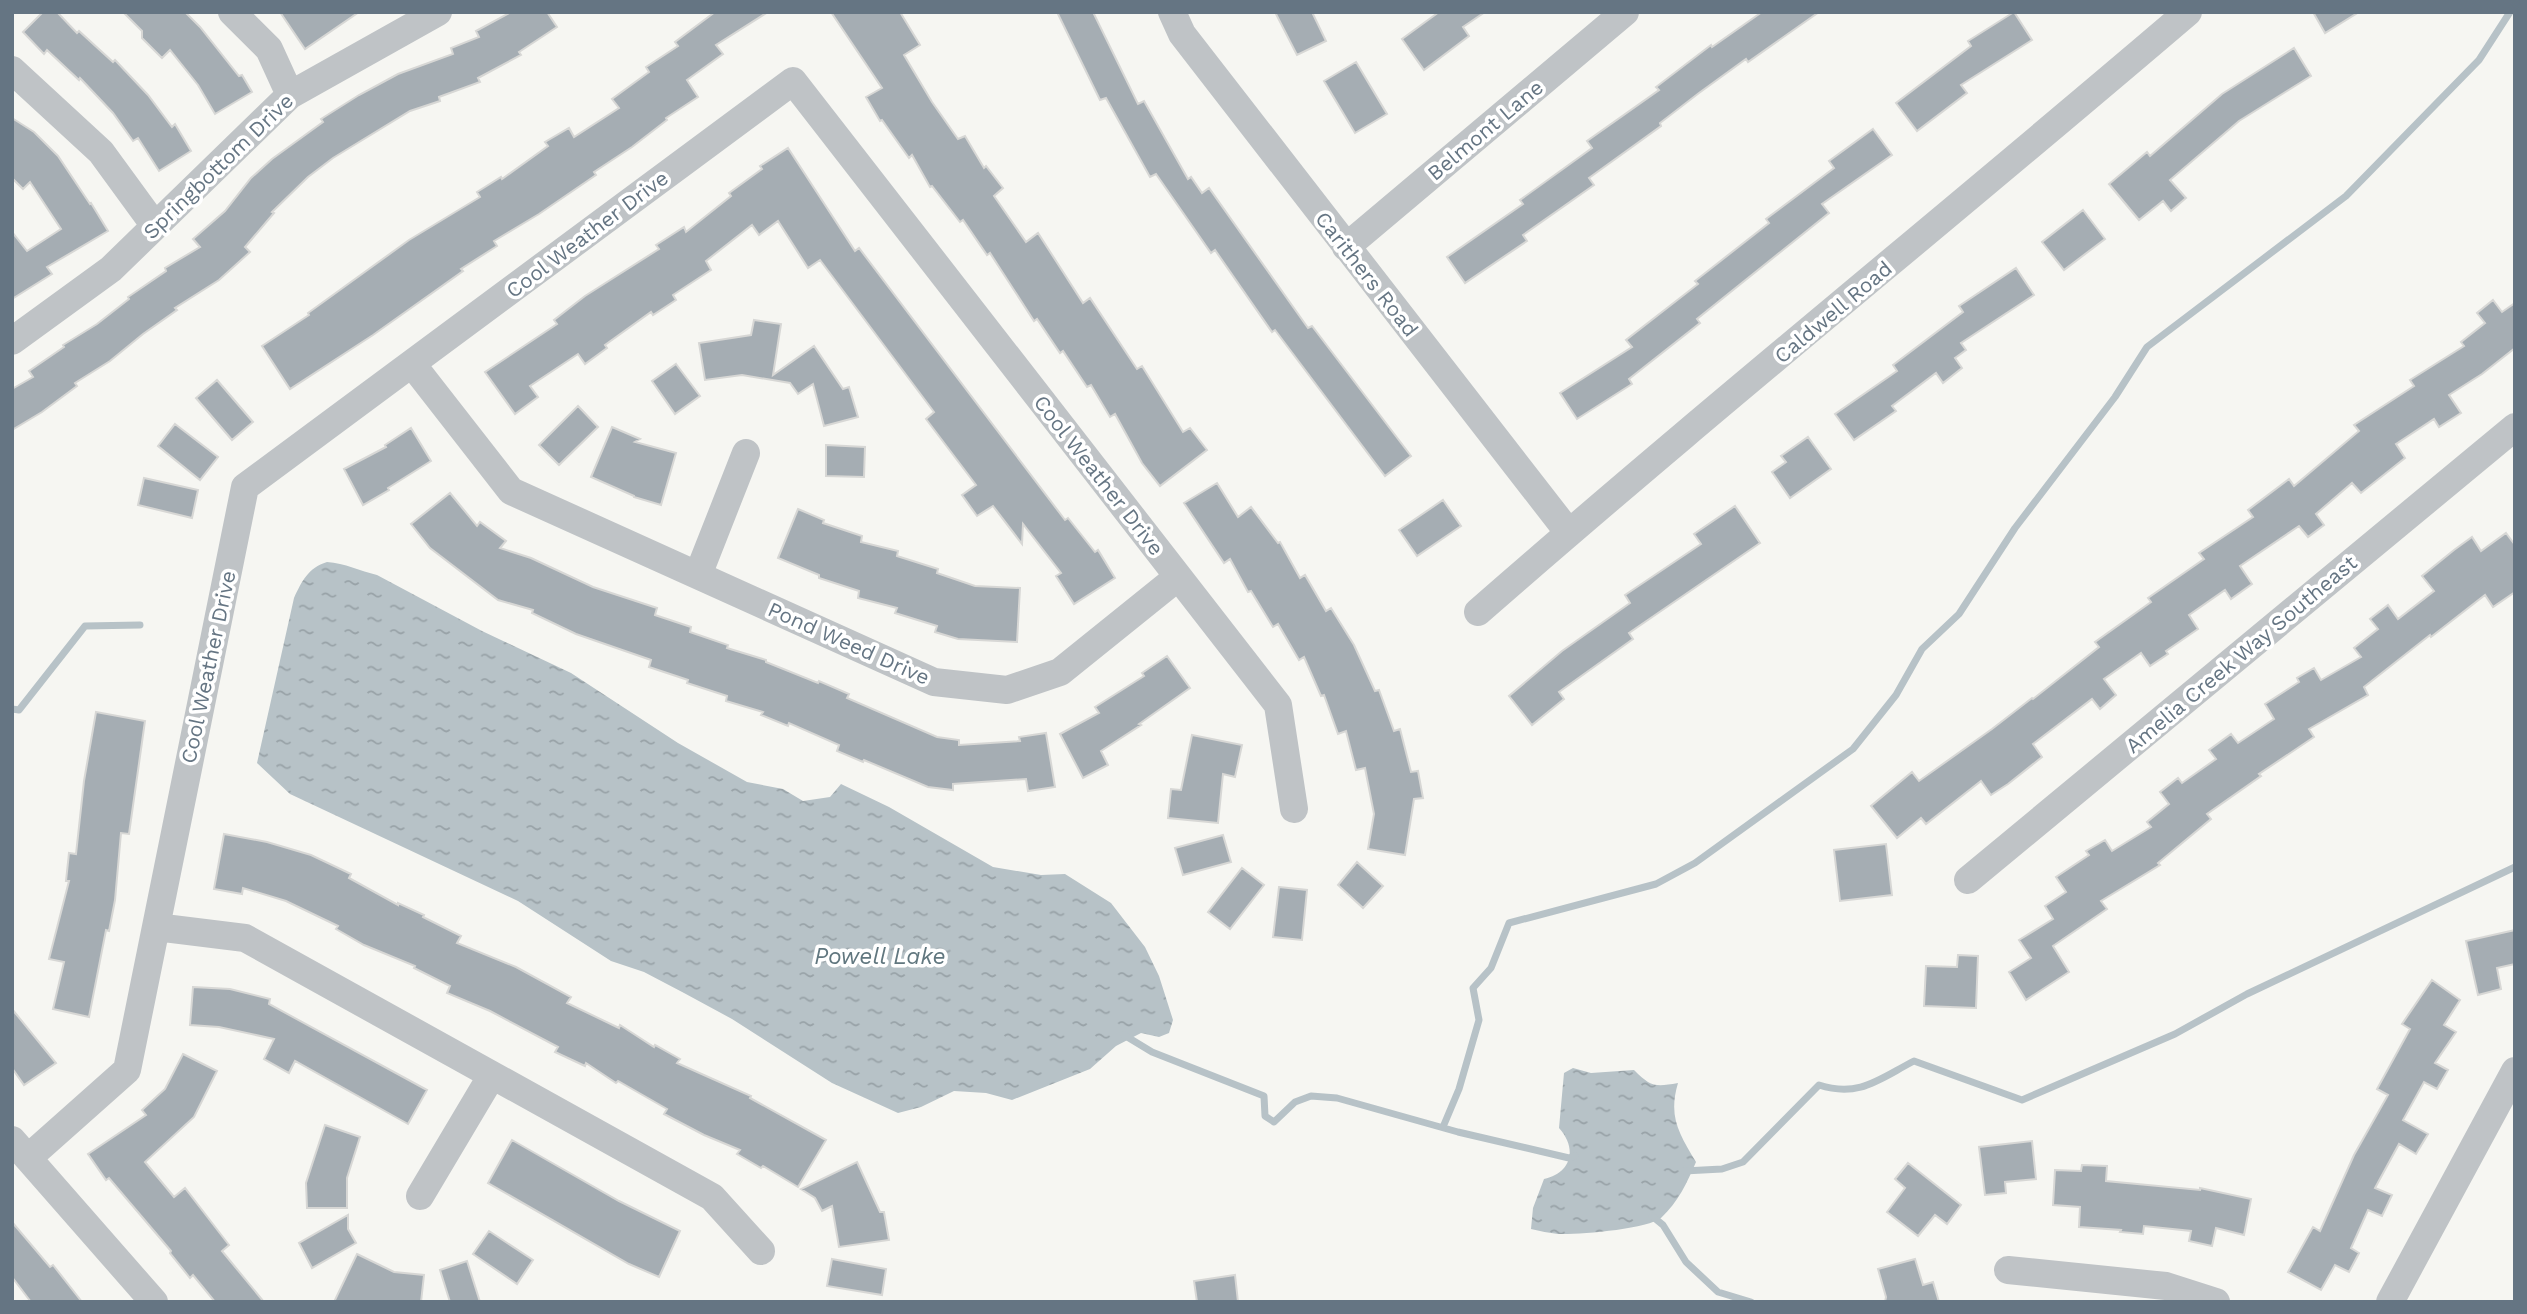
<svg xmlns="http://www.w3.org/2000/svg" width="2527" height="1314" font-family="'Work Sans',sans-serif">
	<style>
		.water { fill: url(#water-ripples) }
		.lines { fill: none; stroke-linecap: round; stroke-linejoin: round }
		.stream { stroke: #b7c2c7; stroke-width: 7 }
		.building { fill: #a5adb3; stroke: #d7d7d5; stroke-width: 2 }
		.minor { stroke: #bfc3c6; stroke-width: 28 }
		.labels { text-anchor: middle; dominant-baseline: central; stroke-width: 7; stroke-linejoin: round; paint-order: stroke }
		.street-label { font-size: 21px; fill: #657583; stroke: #fff }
		.water-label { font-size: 23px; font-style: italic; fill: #61777f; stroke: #fff }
	</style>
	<defs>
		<pattern id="water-ripples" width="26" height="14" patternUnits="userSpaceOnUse" patternTransform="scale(1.75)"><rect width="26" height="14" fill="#b7c2c7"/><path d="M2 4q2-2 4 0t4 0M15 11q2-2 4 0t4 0" fill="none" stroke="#98a2a7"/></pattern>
	</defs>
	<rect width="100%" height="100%" fill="#f6f6f2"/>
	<path class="water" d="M327 562C345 563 360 571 377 575L482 631 571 673 678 743 747 782 783 789 803 801 830 797 841 784 889 807 993 867 1041 875 1065 874 1111 903 1145 947 1159 976 1173 1020 1169 1033 1159 1037 1141 1033 1116 1046 1090 1069 1012 1100 986 1093 954 1091 921 1107 898 1113 832 1083 732 1019 684 993 644 972 611 961 518 901 290 794 257 763 294 598C302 581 308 568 327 562Z
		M1573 1068 1591 1073 1634 1070C1651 1087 1655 1087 1678 1083 1668 1117 1679 1133 1696 1162 1687 1183 1678 1202 1661 1218 1648 1229 1577 1235 1558 1234 1549 1233 1540 1231 1531 1229L1533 1208 1544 1179C1571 1173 1578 1149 1559 1128L1564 1073Z"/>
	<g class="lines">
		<path class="stream" d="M12 709 19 710 85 626 140 625
			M1124 1035 1152 1052 1264 1096 1265 1116 1274 1122 1295 1102 1311 1096 1337 1098 1458 1132 1569 1158 1575 1156
			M1443 1127 1459 1089 1479 1020 1473 988 1491 968 1509 923 1656 884 1695 863 1853 749 1896 695 1922 649 1959 614 2015 528 2115 397 2147 347 2346 196 2479 60 2510 12
			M1684 1171 1722 1169 1743 1162 1819 1085C1859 1098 1879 1079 1914 1061L2022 1100 2175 1034 2247 994 2515 867
			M1652 1216 1663 1225 1686 1262 1718 1292 1751 1302"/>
	</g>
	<path class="building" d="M43 12H57L77 33 79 31 113 62 115 60 148 95 172 127 175 124 191 151 159 171 138 138 133 141 113 113 80 78 79 80 47 50 44 54 23 32Z
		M123 12H185L200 27 239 76 242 75 252 92 215 114 198 85 170 50 162 58 142 38V31Z
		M280 12H359L305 49Z
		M511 12H547L557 27 519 52 521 55 478 78 480 82 439 97 440 101 410 111 333 158 308 177 272 212 274 213 245 247 250 252 219 280 175 308 177 310 143 334 110 361 75 383 77 386 42 412 12 430V389L33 377 29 371 64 347 63 345 97 324 129 299 128 297 166 271 165 268 200 247 193 239 225 211 251 178 272 159 323 122 321 119 359 95 398 74 453 54 451 48 479 37 476 31Z
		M715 12H768L716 45 723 54 687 80 698 97 666 118 667 120 632 147 594 172 596 175 539 214 494 241 497 246 461 269 463 271 373 335 290 389 262 346 309 315 308 313 409 240 480 197 477 192 501 177 502 179 548 146 545 142 569 128 574 137 619 108 612 99 649 72 646 67 678 46 675 42Z
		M831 12H900L920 45 904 55 932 102 958 139 965 136 984 168 986 166 1003 188 994 196 1026 242 1038 233 1083 303 1090 298 1137 369 1142 366 1183 432 1190 428 1207 450 1160 486 1142 463 1115 414 1110 417 1091 385 1087 387 1063 351 1060 353 1037 319 1034 321 990 253 987 255 963 220 960 222 932 186 930 187 912 155 909 158 882 120 880 121 866 97 882 88Z
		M1057 12H1093L1138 104 1144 101 1188 179 1191 177 1202 193 1209 188 1308 328 1312 326 1411 456 1385 476 1275 330 1272 332 1215 250 1211 253 1156 174 1150 177 1106 98 1100 100Z
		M1275 12H1312L1326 41 1297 55Z
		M1439 12H1485L1463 27 1469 36 1424 70 1402 39Z
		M1762 12H1819L1748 62 1746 59 1699 93 1660 123 1661 126 1589 178 1594 185 1523 235 1527 241 1465 283 1447 257 1523 204 1520 200 1592 148 1587 141 1659 90 1656 87 1711 45 1712 47Z
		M2014 12 2032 40 1961 85 1967 93 1917 131 1896 103 1971 46 1968 41Z
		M2313 12H2359L2325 33Z
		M2294 48 2311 76 2239 121 2170 180 2186 198 2171 211 2163 201 2139 220 2109 184 2147 152 2150 156 2222 94Z
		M1356 62 1387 114 1355 133 1324 81Z
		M12 118 34 132 58 156 90 204 91 203 108 231 47 267 52 274 12 299V232L27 251 61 229 30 182 23 189 12 178Z
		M1873 129 1892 155 1822 204 1829 213 1697 319 1700 323 1629 379 1632 384 1577 419 1560 393 1632 347 1626 340 1698 284 1695 281 1769 223 1766 219 1834 168 1829 161Z
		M788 148 855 251 859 248 1065 520 1068 518 1095 552 1098 550 1115 578 1074 604 1056 576 1061 573 1023 524 1022 544 993 506 977 516 962 495 976 485 926 419 934 412 820 260 808 268 778 221 759 235 752 225 706 261 711 270 673 295 676 300 653 315 651 312 605 345 607 348 585 364 578 354 530 386 538 397 515 414 485 372 557 324 554 320 585 296 659 249 656 245 684 227 686 232 731 196 729 193 762 169 760 166Z
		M2083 210 2105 239 2064 270 2042 242Z
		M2016 268 2034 295 1961 343 1966 350 1955 358 1962 368 1943 383 1936 373 1892 406 1896 411 1854 440 1835 414 1897 371 1893 365 1963 312 1959 306Z
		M2493 300 2502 312 2515 303V348L2482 374 2449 395 2461 413 2439 427 2434 419 2396 444 2405 458 2361 493 2352 483 2316 514 2324 525 2308 537 2299 526 2240 566 2252 584 2231 599 2225 590 2189 615 2198 629 2166 651 2168 654 2150 666 2141 653 2104 679 2116 695 2100 709 2092 699 2033 744 2042 757 2008 784 1991 795 1981 781 1926 824 1921 818 1897 838 1871 806 1912 772 1919 781 1992 729 2032 698 2033 699 2099 647 2095 642 2151 602 2148 598 2204 559 2199 553 2253 517 2248 510 2289 479 2294 486 2359 431 2354 425 2414 386 2410 380 2464 346 2461 342 2485 323 2477 313Z
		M754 320 781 324 773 375 814 346 843 389 849 387 858 417 824 426 813 384 798 394 790 383 742 375 705 380 699 343 751 335Z
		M676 364 700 396 675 414 652 381Z
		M217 380 253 422 232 440 196 398Z
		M578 406 598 427 559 465 539 445Z
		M175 424 218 457 200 480 158 446Z
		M612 427 640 439 635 442 676 453 661 505 634 497V496L591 477Z
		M411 428 431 461 388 488 389 490 363 505 344 469 386 447 385 445Z
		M1808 437 1831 469 1790 498 1772 472 1786 462 1781 456Z
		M826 445 865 447 864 477 826 476Z
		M144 478 198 490 192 518 138 505Z
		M1217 483 1238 517 1251 507 1278 543 1280 542 1300 578 1305 575 1326 611 1331 608 1354 645 1375 691 1379 690 1394 731 1400 729 1411 772 1418 771 1423 798 1414 799 1405 855 1368 849 1374 814 1365 768 1356 770 1346 731 1338 734 1324 695 1321 696 1304 657 1299 660 1278 624 1273 627 1251 591 1248 592 1230 559 1224 563 1184 503Z
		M450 493 477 526 480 522 506 541 500 548 531 558 593 587 657 608 655 615 691 627 690 632 728 645 727 648 766 660V662L818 683 819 681 849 694 847 698 937 737 959 740V745L1020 741 1019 737 1046 733 1055 787 1028 791 1026 779 953 784V790L928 787 864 760 863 762 837 751 839 745 789 723 788 726 761 715 763 712 726 701 727 696 687 683 688 680 649 667 651 660 576 634 532 613 533 610 498 600 430 548 411 524Z
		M1443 500 1461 526 1417 556 1399 530Z
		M1735 506 1760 543 1629 633 1633 639 1559 692 1564 699 1532 725 1509 696 1562 651 1630 603 1625 595 1701 544 1694 534Z
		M798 509 824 520 823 523 862 536 861 542 898 551 897 556 938 569 937 573 975 586 1020 588 1017 642 958 639 935 632 937 626 895 613 897 608 858 598 859 591 819 578V575L778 558Z
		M2506 533 2515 545V592L2493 607 2485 595 2431 637 2430 635 2364 687 2368 695 2309 729 2314 737 2259 774 2261 776 2207 814 2211 819 2158 863 2160 865 2101 901 2107 909 2053 946 2069 972 2026 1000 2009 972 2031 958 2019 940 2053 919 2045 906 2066 892 2056 877 2089 855 2086 851 2105 840 2112 851 2151 827 2147 822 2169 804 2160 792 2178 778 2182 783 2216 759 2209 750 2231 734 2238 743 2274 719 2265 704 2299 682 2297 678 2314 668 2321 680 2361 657 2354 648 2378 629 2370 619 2388 605 2398 619 2434 591 2422 576 2454 550 2472 537 2481 551Z
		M1167 656 1190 688 1139 724 1141 725 1101 751 1108 765 1083 778 1060 734 1099 713 1095 707 1144 676 1142 673Z
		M96 712 145 721 129 834 121 833 115 900 109 931 106 930 89 1017 53 1009 64 962 49 959 69 881H66L69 853 76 854 84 781Z
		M1192 735 1242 745 1235 777 1223 774 1218 823 1168 818 1171 789 1181 790Z
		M224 834 267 842 311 855 351 874 349 878 398 905V903L424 915 423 917 461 936 457 943 516 967 571 997 567 1003 619 1028 620 1025 654 1047 655 1045 680 1059 677 1063 751 1096 750 1098 826 1140 798 1187 763 1166 761 1168 737 1154 740 1150 704 1135 664 1114 667 1109 618 1081 616 1083 586 1063 585 1066 555 1052 558 1047 490 1011 447 993 450 986 414 968 415 966 364 945 336 929 338 926 286 901 243 888 242 894 214 889Z
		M1223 835 1231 862 1183 875 1175 848Z
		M1886 844 1892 895 1840 901 1834 850Z
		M1357 862 1383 886 1363 908 1338 885Z
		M1242 868 1264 885 1230 929 1208 912Z
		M1279 887 1307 890 1302 940 1273 937Z
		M2515 930V964L2497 968 2501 989 2478 995 2466 941Z
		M1958 955 1978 956 1976 1008 1924 1006 1926 966 1957 967Z
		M2432 980 2460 1000 2444 1025 2456 1032 2435 1063 2448 1070 2437 1089 2424 1082 2403 1120 2428 1134 2416 1154 2399 1144 2375 1188 2392 1195 2382 1216 2368 1210 2351 1248 2359 1253 2349 1272 2335 1265 2321 1290 2288 1272 2313 1227 2320 1231 2354 1155 2388 1095 2377 1089 2410 1029 2402 1024Z
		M193 987 230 989 270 999 269 1004 427 1090 408 1124 295 1061 289 1073 264 1059 274 1039 219 1027 190 1025Z
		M12 1009 56 1063 24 1085 12 1068Z
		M183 1054 217 1071 194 1117 145 1162 174 1197 185 1188 229 1245 222 1251 264 1302H215L193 1275 190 1278 170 1253 171 1251 109 1178 106 1180 88 1154 146 1115 142 1110 165 1089Z
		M325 1125 360 1137 347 1178V1208H307L306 1183Z
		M512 1140 619 1201 680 1231 659 1277 629 1264 488 1183Z
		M2032 1141 2036 1179 2005 1182 2006 1193 1985 1195 1979 1147Z
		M857 1162 880 1212H884L889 1240 839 1247 832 1206 822 1211 815 1198 801 1189Z
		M1908 1163 1961 1205 1947 1224 1935 1215 1918 1236 1887 1212 1905 1188 1895 1179Z
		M2082 1165 2107 1166 2106 1181 2200 1190V1188L2251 1199 2244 1235 2216 1228 2212 1246 2189 1241 2191 1231 2144 1226 2143 1234 2120 1232 2121 1230 2079 1227 2080 1207 2053 1205 2055 1170 2081 1171Z
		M348 1215V1229L356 1243 312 1268 299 1243Z
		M12 1222 50 1267 53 1265 82 1302H31L12 1277Z
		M489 1231 533 1260 517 1284 473 1254Z
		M357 1254 394 1272 424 1275 421 1302H334Z
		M832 1259 886 1269 882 1295 827 1286Z
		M1915 1259 1923 1285 1933 1282 1939 1302H1885L1886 1297 1878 1269Z
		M467 1261 480 1302H450L440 1270Z
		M1235 1275 1238 1302H1197L1194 1281Z"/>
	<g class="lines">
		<path class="minor" d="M232 12 269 49 290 95
			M1172 12 1182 34 1569 533
			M12 70 101 152 155 226
			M1346 247 1625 12
			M12 341 111 269 290 95 438 12
			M412 364 511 491 934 682 1007 690 1060 672 1178 577
			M698 575 746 453
			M1478 612C1711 408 1953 213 2188 12
			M1968 880 2515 427
			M156 927 245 938 712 1197 761 1251
			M12 1140 154 1302
			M28 1158 127 1070 245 487 793 81 1278 705 1294 809
			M420 1196 492 1075
			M2008 1270 2166 1286 2216 1302
			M2390 1302 2515 1071"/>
	</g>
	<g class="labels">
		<g class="street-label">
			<text transform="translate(1485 130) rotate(-40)">Belmont Lane</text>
			<text transform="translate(218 166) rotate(-44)">Springbottom Drive</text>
			<text transform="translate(587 234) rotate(-37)">Cool Weather Drive</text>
			<text transform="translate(1367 274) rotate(52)">Carithers Road</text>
			<text transform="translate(1833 312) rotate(-40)">Caldwell Road</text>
			<text transform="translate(1099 475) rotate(52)">Cool Weather Drive</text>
			<text transform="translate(849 643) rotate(24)">Pond Weed Drive</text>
			<text transform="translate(2241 654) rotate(-40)">Amelia Creek Way Southeast</text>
			<text transform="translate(208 667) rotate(-78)">Cool Weather Drive</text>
		</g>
		<g class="water-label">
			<text x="880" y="956">Powell Lake</text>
		</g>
	</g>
	<rect width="2527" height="1314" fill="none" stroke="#657583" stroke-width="28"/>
</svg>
